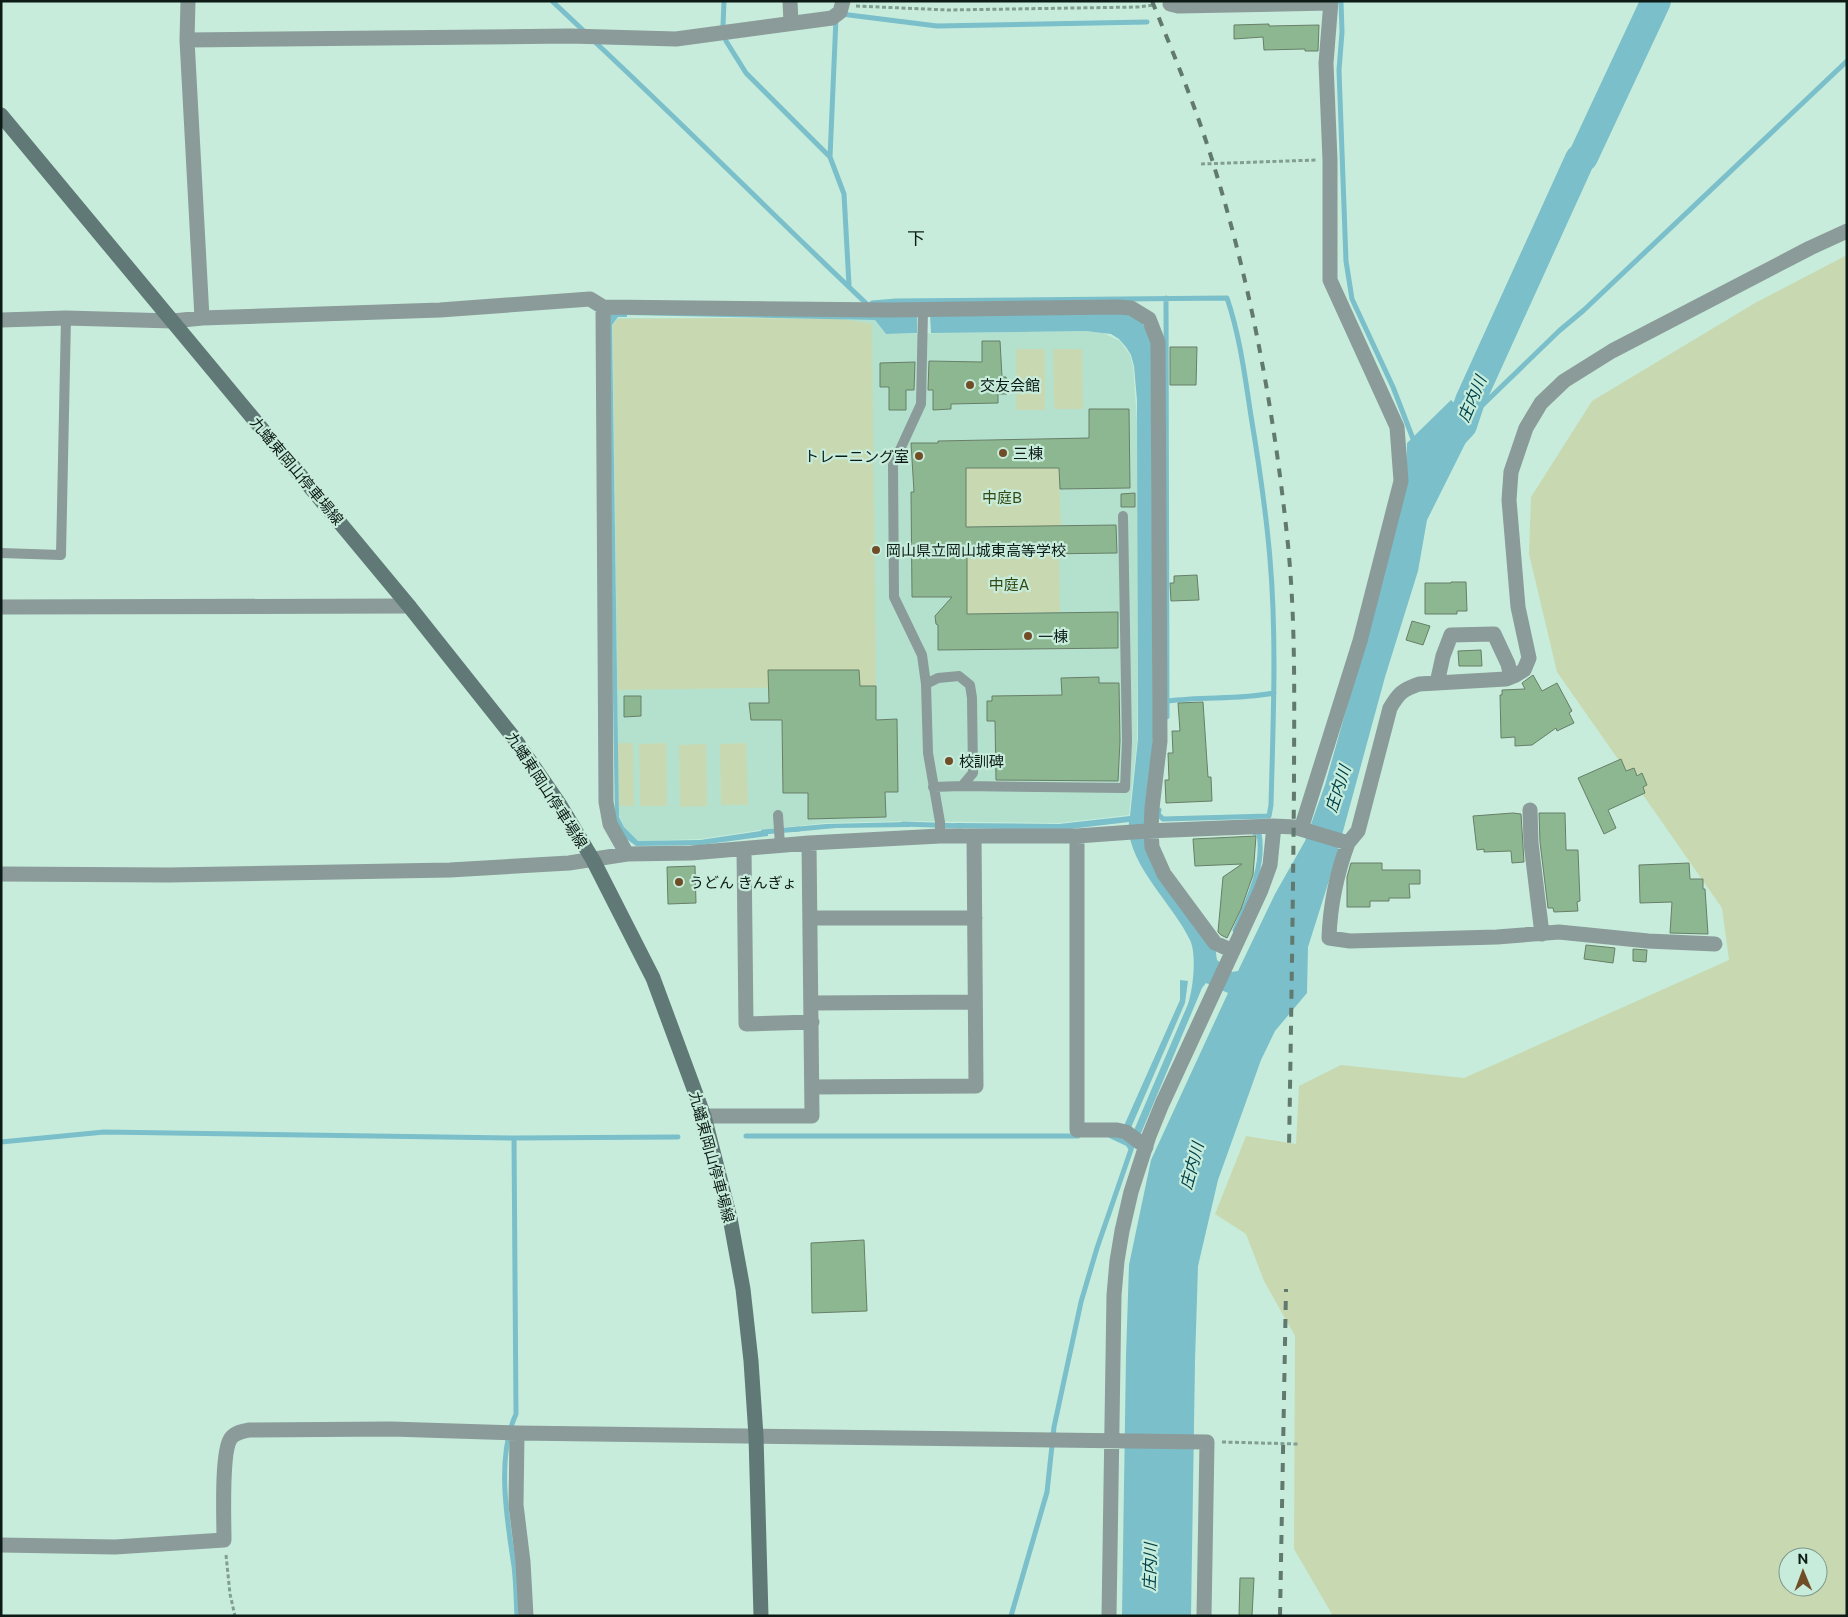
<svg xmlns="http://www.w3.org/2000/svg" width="1848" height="1617" font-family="'Public Sans','Noto Sans JP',sans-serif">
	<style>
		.built { fill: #b4e1ce }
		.green { fill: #c8d9b1; fill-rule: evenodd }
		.water { fill: #7abfca }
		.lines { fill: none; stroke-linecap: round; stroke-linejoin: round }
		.stream { stroke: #7abfca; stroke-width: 5 }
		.river { stroke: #7abfca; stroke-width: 30 }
		.building { fill: #8db790; stroke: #677f68 }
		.path { stroke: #829e92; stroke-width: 3; stroke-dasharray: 4 2.5; stroke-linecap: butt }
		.lane { stroke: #8a9b99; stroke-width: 10 }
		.street { stroke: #8a9b99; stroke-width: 15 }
		.secondary { stroke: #607976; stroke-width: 15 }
		.rail { stroke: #61796f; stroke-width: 4; stroke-dasharray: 9 9; stroke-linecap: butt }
		.poi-dot { fill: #714d27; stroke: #c7ecdb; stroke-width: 2 }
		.labels { text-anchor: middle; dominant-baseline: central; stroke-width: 4.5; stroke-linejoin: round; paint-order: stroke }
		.poi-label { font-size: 15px; fill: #0d1b16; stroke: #c7ecdb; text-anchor: start }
		.street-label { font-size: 15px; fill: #0d1b16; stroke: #c7ecdb }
		.park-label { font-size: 15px; fill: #374913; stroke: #c7ecdb }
		.water-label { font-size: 16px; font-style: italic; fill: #00424a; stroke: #c7ecdb }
		.quarter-label { font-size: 18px; fill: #0d1b16; stroke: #c7ecdb }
	</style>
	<rect width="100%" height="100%" fill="#c7ecdb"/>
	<path class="built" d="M618 318 875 320 886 334 1086 331 1103 333 1120 341 1130 355 1133 366 1138 435 1137 742 1129 815 1059 823 910 821 826 823 768 829 700 839 638 841 629 833 624 827 619 815 612 325Z"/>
	<path class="green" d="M1847 255V1616H1333L1294 1549 1295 1336 1264 1281 1246 1234 1215 1214 1246 1136 1296 1144 1299 1086 1341 1065 1464 1078 1729 960 1722 908 1557 672 1529 554 1531 497 1592 401 1755 303ZM1788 1557H1818V1587H1788Z
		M719 318 843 319 872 324 876 686 618 690 613 325 618 319Z
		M1045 349V410H1016V349Z
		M1053 349H1082L1083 409H1054Z
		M943 468H1059L1061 526 966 527V491Z
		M1059 554 1060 612 958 614 967 596V555Z
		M618 743H633L634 806H619Z
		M666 743 667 806H640L639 744Z
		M746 743 748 805H721L720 744Z
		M706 744 707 806 680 807 679 745Z"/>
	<path class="water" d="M612 312 917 315V333L886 334 875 320 627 315V317H618L612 325 619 817 624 827 638 841 700 840 768 830V836L701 845 636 846 624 837 615 821 607 316Z
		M1129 312 1140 318 1151 341 1153 737 1147 841 1215 947 1217 960 1232 972 1238 971 1275 894 1305 841 1325 785 1378 596 1406 481 1407 443 1451 400 1476 422 1427 520 1418 571 1385 677 1333 868 1308 947 1307 993 1275 1031 1261 1060 1218 1180 1198 1266 1195 1361 1191 1616H1122L1126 1356 1129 1265 1151 1160 1228 993 1206 983 1202 988 1139 1138 1132 1135 1188 1004C1193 989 1197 955 1190 940 1174 905 1125 862 1129 822L1061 830 955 828V823L1059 824 1130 816 1138 739 1137 400 1134 366 1131 355 1126 347 1119 339 1111 334 1086 331 931 333 930 315Z
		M909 822 910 827 836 828 793 832 794 827 826 824Z
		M1180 980 1188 981 1185 1003 1130 1130 1123 1128 1180 1000Z"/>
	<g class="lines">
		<path class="stream" d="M552 1 586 33
			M1341 1 1342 32 1339 70 1346 261 1352 299 1393 387 1415 444
			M841 14 937 26 1147 22
			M836 18 830 157 844 194 849 285
			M723 26 724 1
			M594 41C687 128 777 219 870 307
			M726 41 746 73 830 157
			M1166 298 1167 717
			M872 303 896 301 1227 298C1240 336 1245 377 1251 416 1259 464 1266 511 1270 559 1277 641 1273 724 1271 805L1269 816 1163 819 1158 814 1159 810
			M1466 421 1559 331 1584 310 1847 61
			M1168 701C1203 696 1239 700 1274 693
			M903 824 962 826
			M763 832 799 829
			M1235 930C1248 899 1265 868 1259 833H1255
			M746 1136H1078
			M1111 1136 1128 1144 1131 1149
			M514 1138 516 1414C496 1457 507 1520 514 1566 516 1582 516 1599 517 1616
			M1 1142 104 1132 514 1138 678 1137
			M1011 1616 1047 1492 1054 1427 1081 1302 1097 1248 1134 1141"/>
		<path class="river" d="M1443 445 1462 425 1470 401 1580 159 1583 157 1656 1"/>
	</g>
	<path class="building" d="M1269 24V26L1319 25 1318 51H1305V49L1264 50 1263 37 1234 39V25Z
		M982 341H1000L1002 377H1006L1007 394H998V403L951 404V409L933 410V390H928L929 361 982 362Z
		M1170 347H1197L1196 385H1170Z
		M915 362 914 390H906V410H889V387H880V363Z
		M1089 409H1129L1130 488 1060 489 1059 468H966V527L1116 525 1117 553 967 555V614L1118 612V648L938 650V625L936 624 935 616 952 597H912L911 492H914L911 443H938V441L1089 438Z
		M1135 493V507H1121V494Z
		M1197 575 1199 600 1171 601 1170 583H1174V576Z
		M1451 582H1466L1467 611H1457V614H1425V583H1451Z
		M1412 621 1430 626 1423 645 1406 640Z
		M1481 650 1482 666H1459L1458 651Z
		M768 670H859L860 686H876V720L897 719 898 792H885L886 817 808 819V793H783L782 720H751L749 703H769Z
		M1533 675 1542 691 1557 683 1572 711 1569 713 1574 723 1557 731 1556 728 1532 745 1515 746V737L1501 738 1500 695H1502V690L1525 689 1522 683Z
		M1099 677V683H1119L1120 741 1118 781 996 780 995 721H987V701H992V696L1062 695 1061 678Z
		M624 696H641V716L624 717Z
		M1203 702 1208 777H1211L1212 801 1166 803 1165 780H1169L1168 753H1173L1172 731H1180L1178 703Z
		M1621 759 1626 771 1634 768 1637 776 1642 773 1647 785 1643 787 1645 793 1608 810 1616 828 1604 834 1578 778Z
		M1513 813 1521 814 1524 862 1512 863 1511 851 1484 852V849L1477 850 1473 816Z
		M1539 813H1565L1566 850H1578L1580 901 1577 902 1578 911 1554 912 1553 908H1548L1540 842Z
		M1256 836 1253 875 1241 909 1227 938 1221 935 1218 932 1223 877 1242 864 1195 866 1193 839Z
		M1351 863H1382V870H1420V884H1409L1410 898H1389V901H1370V907H1347V877Z
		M1689 863 1690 879H1703V889H1705L1708 934 1670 933 1672 902 1640 903 1639 865Z
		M695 866 696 903 668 904 667 867Z
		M1586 945 1615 948 1613 963 1584 959Z
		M1633 949 1647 950 1646 962 1633 961Z
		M864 1240 867 1311 812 1313 811 1243Z
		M1240 1578H1254L1252 1616H1239Z"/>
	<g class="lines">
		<path class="path" d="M856 6 948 10 1138 7 1155 5
			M1201 164 1316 160
			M1222 1442 1298 1444
			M226 1555 230 1594 235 1616"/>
		<path class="lane" d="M923 310 921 404 893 465 894 597 922 655 926 684 928 753 940 822V836
			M1 553 61 555 66 318
			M926 684 938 678 959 676 970 685 972 698 973 773 962 786 933 787
			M962 786 1125 788 1127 741 1123 516
			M778 815 780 845"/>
		<path class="street" d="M188 1 187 40 202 318
			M790 1 791 23
			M1170 4 1178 6 1331 3
			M187 40 570 36 676 39 832 18 840 12 843 1
			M603 307 606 802 610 824 627 854
			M1 320 66 318 173 321 202 318 440 310 590 299 603 307 890 310 1118 307 1131 308 1149 319 1158 342 1160 741 1152 808 1151 830 1152 847 1164 874 1215 943 1233 951
			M1 607 409 606
			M1437 683 1443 656 1451 635 1494 634 1508 664 1511 677
			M1530 810 1531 843 1542 934
			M1301 829 1360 641 1401 481 1397 427 1330 280V160L1326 63 1331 1
			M1077 836V1130H1117L1126 1132 1146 1147
			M1348 843C1337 873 1330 906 1329 938L1350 941 1497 937 1559 932 1648 941 1715 944
			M744 849 746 1024 812 1022
			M1 874 169 875 450 870 569 863 627 854 691 853 809 843 940 836H1077L1147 831 1274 826 1294 827 1348 843 1358 831 1390 708C1399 693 1402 690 1419 684L1506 679 1516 675 1524 670 1529 658 1518 607 1509 500 1511 472 1526 428 1541 403 1564 381 1612 351 1810 248 1847 231
			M810 918H975
			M812 1003 975 1002
			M812 1087 976 1086 974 836
			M704 1116H812L809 843
			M517 1433 516 1505 523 1562 526 1616
			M1 1545 115 1547 224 1540C224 1521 221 1451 231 1438 236 1432 243 1431 249 1430L391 1429 517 1433 1207 1442 1204 1616
			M1109 1616 1114 1295 1117 1261 1122 1231 1131 1192 1149 1136 1162 1104 1261 890 1270 865 1274 826"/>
		<path class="secondary" d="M1 115 409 606 514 738 560 805 593 860 653 978 704 1116 730 1218 743 1289 751 1361 756 1436 761 1616"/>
		<path class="rail" d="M1152 1C1174 55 1197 110 1214 166 1252 289 1275 417 1288 545 1296 625 1294 706 1294 786 1293 907 1291 1028 1289 1149
			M1280 1616 1286 1289"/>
	</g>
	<g class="poi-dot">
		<circle cx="970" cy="385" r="5"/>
		<circle cx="1003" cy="453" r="5"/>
		<circle cx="919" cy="456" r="5"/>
		<circle cx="876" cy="550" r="5"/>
		<circle cx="1028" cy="636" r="5"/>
		<circle cx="949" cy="761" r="5"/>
		<circle cx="679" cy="882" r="5"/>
	</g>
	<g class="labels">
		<g class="poi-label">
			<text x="980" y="385">交友会館</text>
			<text x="1013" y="453">三棟</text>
			<text x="909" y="456" text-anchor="end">トレーニング室</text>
			<text x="886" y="550">岡山県立岡山城東高等学校</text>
			<text x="1038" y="636">一棟</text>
			<text x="959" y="761">校訓碑</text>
			<text x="689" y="882">うどん きんぎょ</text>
		</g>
		<g class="street-label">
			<text transform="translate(297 471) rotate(50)">九蟠東岡山停車場線</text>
			<text transform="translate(547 790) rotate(57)">九蟠東岡山停車場線</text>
			<text transform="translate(712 1157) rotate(75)">九蟠東岡山停車場線</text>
		</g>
		<g class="park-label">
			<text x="1002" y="497">中庭B</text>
			<text x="1009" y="584">中庭A</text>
		</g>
		<g class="water-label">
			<text transform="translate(1472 399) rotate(-67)">庄内川</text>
			<text transform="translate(1338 789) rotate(-72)">庄内川</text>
			<text transform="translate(1192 1166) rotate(-75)">庄内川</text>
			<text transform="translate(1150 1567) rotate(-88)">庄内川</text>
		</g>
		<g class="quarter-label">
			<text x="916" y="238">下</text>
		</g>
	</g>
	<rect width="1848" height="1617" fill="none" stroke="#0d1b16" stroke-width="5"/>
	<g transform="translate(1803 1572) rotate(359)"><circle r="24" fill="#c7ecdb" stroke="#7d988c"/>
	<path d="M0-4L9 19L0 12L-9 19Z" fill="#714d27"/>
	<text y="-8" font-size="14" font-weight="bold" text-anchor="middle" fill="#0d1b16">N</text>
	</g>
</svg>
